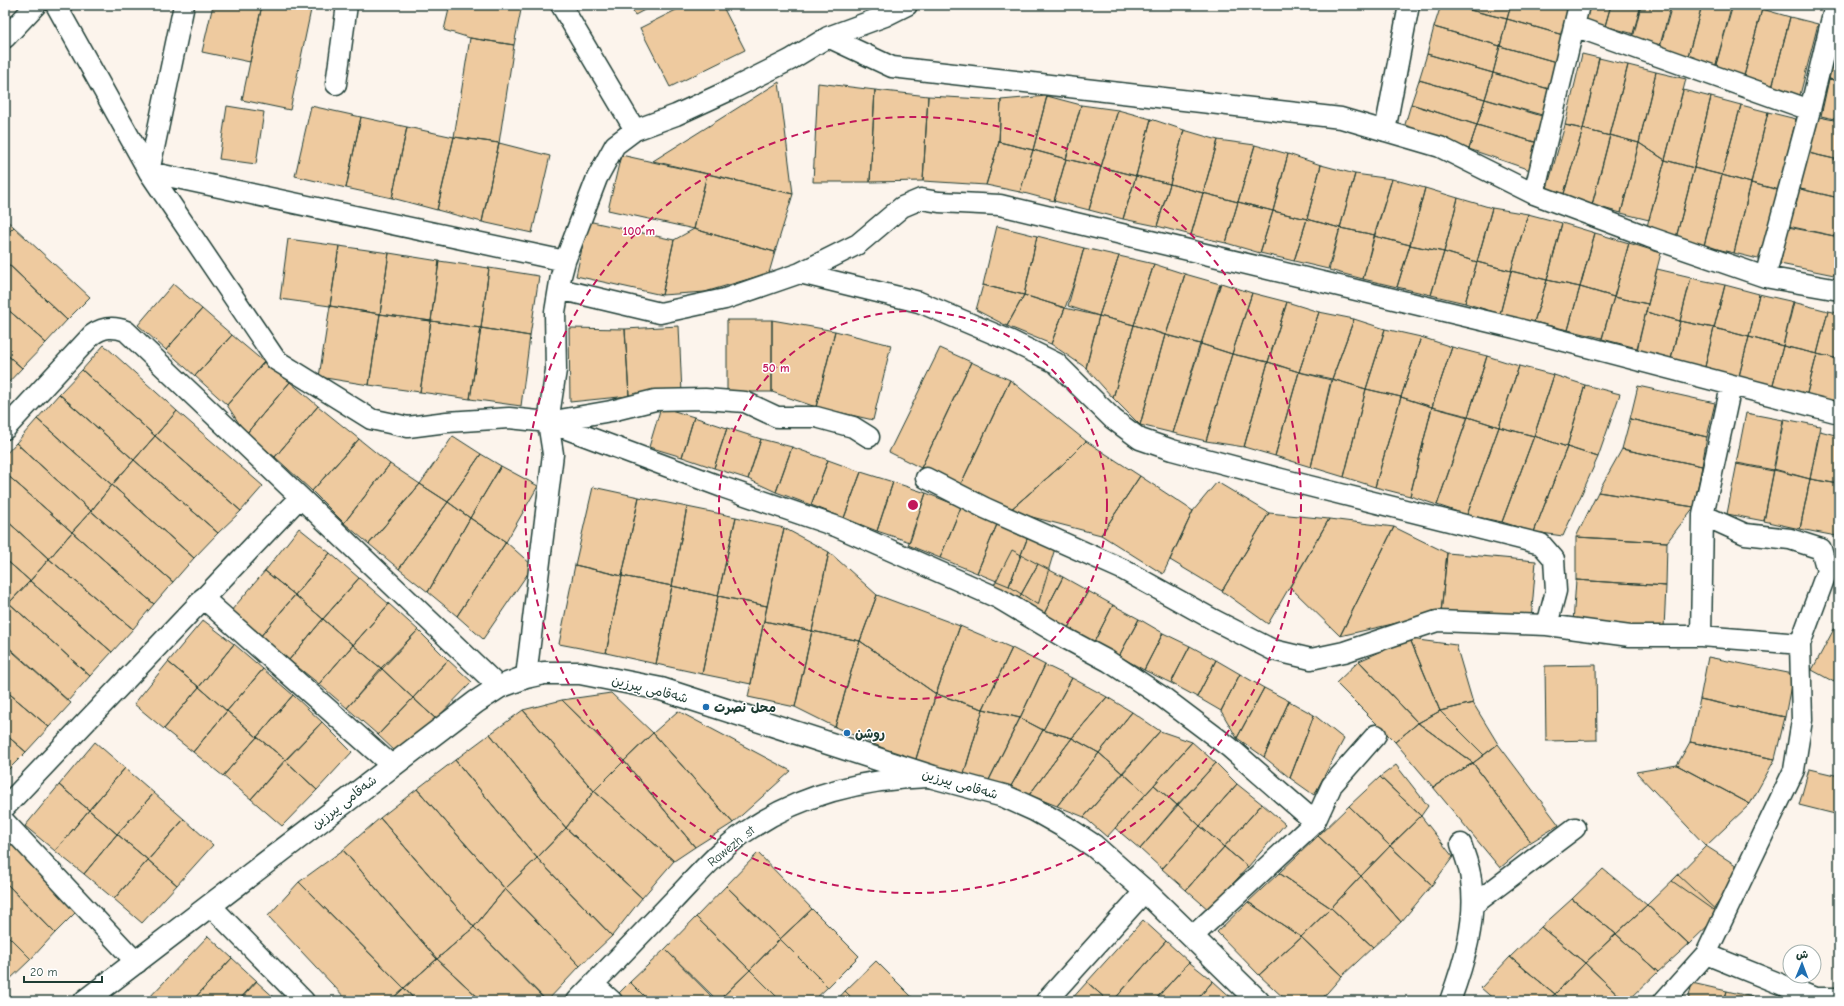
<svg xmlns="http://www.w3.org/2000/svg" width="1844" height="1006" font-family="'Comic Neue','Playpen Sans Arabic',sans-serif">
	<style>
		.building { fill: #eeca9f; stroke: #1f3d34 }
		.lines { fill: none; stroke-linecap: round; stroke-linejoin: round }
		.street-casing { stroke: #1f3d34; stroke-width: 23 }
		.secondary-casing { stroke: #1f3d34; stroke-width: 25 }
		.street { stroke: #fff; stroke-width: 20 }
		.secondary { stroke: #fff; stroke-width: 22 }
		.ring { fill: none; stroke: #c2185b; stroke-width: 2; stroke-dasharray: 7 5 }
		.poi-dot { fill: #1f6fb2; stroke: #fff; stroke-width: 1.5 }
		.labels { text-anchor: middle; dominant-baseline: central; stroke-width: 3; stroke-linejoin: round; paint-order: stroke }
		.street-label { font-size: 13px; fill: #1f3d34; stroke: #fff }
		.poi-label { font-size: 13px; font-weight: bold; fill: #1f3d34; stroke: #fff; text-anchor: start }
		.centre { fill: #c2185b; stroke: #fff; stroke-width: 2 }
		.ring-label { font-size: 12px; text-anchor: middle; font-weight: bold; fill: #c2185b; stroke: #fff; stroke-width: 3; stroke-linejoin: round; paint-order: stroke }
	</style>
	<rect width="100%" height="100%" fill="#fcf4ec"/>
	<filter id="ink" filterUnits="userSpaceOnUse"><feTurbulence type="fractalNoise" baseFrequency=".025" numOctaves="2"/><feDisplacementMap in="SourceGraphic" scale="8" xChannelSelector="R" yChannelSelector="G"/><feConvolveMatrix kernelMatrix="1 2 1 2 8 2 1 2 1" color-interpolation-filters="sRGB"/></filter>
	<g filter="url(#ink)">
		<path class="building" d="M213 5H262L250 62 202 52Z
			M262 5H312L290 110 242 100Z
			M450 5H522L514 45 470 38 444 30Z
			M629 5H654L635 15Z
			M686 5H722L745 50 670 87 640 28Z
			M1441 5H1449L1507 19 1500 46 1434 27Z
			M1449 5H1511L1507 19Z
			M1511 5H1561L1568 7 1563 35 1507 19Z
			M1586 5H1611L1605 26 1582 20Z
			M1611 5H1641L1634 34 1605 26Z
			M1641 5H1671L1660 45 1632 37Z
			M1672 5H1702L1687 59 1659 51Z
			M1702 5H1732L1715 68 1687 60Z
			M1733 5H1746L1762 9 1744 76 1715 68Z
			M1762 9 1790 17 1772 88 1743 80Z
			M1790 17 1818 24 1800 95 1772 88Z
			M1507 19 1563 35 1556 62 1500 46Z
			M1434 27 1500 46 1493 73 1427 54Z
			M470 38 514 45 499 143 454 137Z
			M1838 43 1839 44V81L1829 79Z
			M1500 46 1556 62 1549 89 1493 73Z
			M1427 54 1493 73 1485 99 1419 80Z
			M1582 54 1599 58 1583 129 1565 125Z
			M1599 58 1628 65 1610 136 1583 129Z
			M1628 65 1656 72 1639 143 1610 135Z
			M1656 72 1686 79 1665 160 1639 143Z
			M1493 73 1549 89 1542 115 1485 99Z
			M1829 79 1839 81V120L1821 116Z
			M1419 80 1485 99 1477 125 1411 104Z
			M779 82 793 194 653 161Z
			M818 83 875 90 870 182H813Z
			M875 90 928 96 923 181 870 182Z
			M1683 90 1711 97 1694 168 1665 160Z
			M928 96 1001 100 999 142 986 185 923 181Z
			M1047 96 1033 150 999 142 1001 100Z
			M1047 96 1081 105 1066 159 1033 150Z
			M1711 97 1741 105 1722 175 1694 168Z
			M1485 99 1545 117 1538 143 1477 125Z
			M1411 104 1477 125 1469 149 1404 128Z
			M1081 105 1118 110 1101 167 1066 159Z
			M1741 105 1768 112 1751 183 1722 175Z
			M227 106 264 112 256 164 219 159Z
			M311 106 361 117 346 188 295 176Z
			M1118 110 1151 119 1136 176 1101 167Z
			M1768 112 1796 119 1779 190 1751 183Z
			M1814 116 1839 121V160L1804 152Z
			M361 117 407 127 392 198 346 188Z
			M1151 119 1184 130 1170 184 1136 176Z
			M1477 125 1538 143 1530 170 1469 149Z
			M1565 125 1583 129 1563 197 1546 192Z
			M407 127 454 137 437 210 392 198Z
			M1583 129 1610 136 1592 205 1563 197Z
			M1184 130 1218 140 1203 193 1170 184Z
			M1610 135 1639 143 1621 213 1592 205Z
			M454 137 499 143 482 222 437 210Z
			M1218 140 1255 145 1238 202 1203 193Z
			M999 142 1033 150 1020 192 986 185Z
			M499 143 550 156 532 233 482 222Z
			M1639 143 1665 160 1649 220 1621 213Z
			M1255 145 1288 154 1273 211 1238 202Z
			M1033 150 1066 159 1054 201 1020 192Z
			M1804 152 1839 160V198L1796 188Z
			M1288 154 1321 165 1307 219 1273 211Z
			M621 155 707 174 694 229 608 210Z
			M1066 159 1101 167 1089 210 1054 201Z
			M1665 160 1694 168 1676 238 1646 230Z
			M1321 165 1355 174 1340 228 1307 219Z
			M1101 167 1136 176 1123 219 1089 210Z
			M1694 168 1722 175 1704 245 1676 238Z
			M707 174 793 194 775 252 694 229Z
			M1355 174 1392 179 1375 235 1340 228Z
			M1722 175 1751 183 1734 253 1704 246Z
			M1136 176 1170 184 1157 226 1123 219Z
			M1392 179 1425 188 1410 245 1374 236Z
			M1751 183 1779 190 1762 260 1734 253Z
			M1170 184 1203 193 1191 235 1157 226Z
			M1425 188 1458 198 1444 252 1410 245Z
			M1796 188 1839 198V237L1788 226Z
			M1203 193 1238 202 1226 243 1191 235Z
			M1458 198 1492 208 1477 262 1444 252Z
			M1238 202 1273 211 1260 253 1226 243Z
			M1492 208 1528 214 1511 271 1477 262Z
			M1273 211 1307 219 1294 261 1260 253Z
			M1528 214 1562 223 1547 280 1511 271Z
			M5 219 14 227 5 236Z
			M1307 219 1340 228 1328 269 1294 261Z
			M588 221 674 240 662 295 576 276Z
			M1562 223 1595 233 1580 287 1547 280Z
			M997 226 1037 236 1024 295 983 285Z
			M14 227 90 297 67 320 5 261V236Z
			M1788 227 1839 237V276L1780 264Z
			M1340 228 1375 235 1363 279 1329 270Z
			M694 229 775 252 769 273 705 292 662 295 674 240Z
			M1595 233 1629 243 1614 297 1580 287Z
			M1037 236 1084 248 1075 280 1065 308 1024 295Z
			M1374 236 1410 245 1397 287 1363 279Z
			M288 239 339 246 330 306 280 299Z
			M1629 243 1661 253 1648 304 1614 297Z
			M1410 245 1444 252 1431 295 1397 287Z
			M339 246 389 253 380 314 330 306Z
			M1084 248 1119 256 1099 316 1068 306Z
			M1444 252 1477 262 1465 303 1431 295Z
			M389 253 439 261 431 321 380 314Z
			M1119 256 1154 264 1134 325 1099 316Z
			M5 261 67 320 46 343 5 307Z
			M439 261 489 268 481 328 431 321Z
			M1477 262 1511 271 1500 314 1465 303Z
			M1154 264 1185 274 1166 335 1134 325Z
			M489 268 539 276 530 336 481 328Z
			M1657 269 1691 277 1680 321 1646 312Z
			M1511 271 1547 280 1534 322 1500 314Z
			M1185 274 1220 284 1201 344 1166 335Z
			M1691 278 1725 285 1714 328 1680 321Z
			M1547 280 1580 287 1568 330 1534 322Z
			M1221 283 1252 293 1232 354 1201 344Z
			M173 284 202 309 166 350 138 325Z
			M983 285 1024 295 1007 326 976 310Z
			M1725 285 1759 294 1749 337 1714 328Z
			M1580 287 1614 297 1602 338 1568 330Z
			M1252 293 1287 302 1268 362 1232 354Z
			M1759 294 1794 302 1783 346 1749 337Z
			M1024 295 1065 308 1051 344 1007 326Z
			M1614 297 1648 304 1637 348 1602 339Z
			M1287 302 1319 312 1299 372 1268 362Z
			M1793 302 1828 311 1817 354 1783 346Z
			M330 306 380 314 369 385 319 377Z
			M5 307 46 343 22 368 5 353Z
			M1065 308 1099 316 1086 368 1051 344Z
			M202 309 232 335 195 376 166 350Z
			M1828 311 1839 313V359L1817 354Z
			M1319 312 1354 319 1332 379 1299 372Z
			M1646 312 1680 321 1670 363 1636 355Z
			M380 314 431 321 420 392 369 385Z
			M1099 316 1134 325 1113 398 1086 368Z
			M1354 319 1385 329 1366 389 1332 379Z
			M727 320H772V392H727Z
			M772 320 835 331 816 407 772 392Z
			M431 321 481 328 470 399 420 392Z
			M1680 321 1714 328 1704 371 1670 364Z
			M1134 325 1165 335 1140 425 1113 398Z
			M679 326 682 394 629 396 625 329Z
			M481 328 530 336 521 406 470 399Z
			M569 328 625 329 629 396 570 402Z
			M1714 328 1749 337 1738 380 1704 371Z
			M1385 329 1421 337 1401 397 1366 389Z
			M835 331 891 345 873 420 816 407Z
			M232 335 264 362 227 405 195 376Z
			M1165 335 1200 344 1173 433 1140 425Z
			M1421 337 1452 347 1432 407 1401 397Z
			M1749 337 1783 346 1772 388 1738 380Z
			M1201 344 1232 354 1206 441 1173 433Z
			M104 345 177 411 155 436 82 370Z
			M1783 346 1817 354 1806 397 1772 388Z
			M1452 347 1487 356 1468 417 1432 407Z
			M940 348 971 362 921 468 889 452Z
			M5 353 22 368 5 386Z
			M1232 354 1268 362 1244 447 1206 441Z
			M1817 354 1839 359V404L1806 397Z
			M1487 356 1519 366 1499 427 1468 417Z
			M264 362 290 382 246 434 227 405Z
			M971 362 1010 380 960 486 921 468Z
			M1268 362 1299 372 1275 456 1244 447Z
			M1519 366 1554 375 1534 436 1499 427Z
			M82 370 155 436 134 460 59 394Z
			M1299 372 1331 380 1311 467 1275 456Z
			M1554 375 1585 385 1567 447 1534 436Z
			M1332 379 1366 389 1344 477 1311 467Z
			M1010 380 1086 441 1062 465 1009 511 960 486Z
			M290 382 318 406 275 457 246 434Z
			M1585 385 1620 394 1598 457 1567 447Z
			M1638 386 1715 403 1707 437 1630 419Z
			M1366 389 1401 397 1375 487 1344 477Z
			M59 394 134 460 112 485 37 419Z
			M1401 397 1432 407 1410 496 1375 487Z
			M318 406 359 439 312 491 275 457Z
			M661 407 694 417 682 457 649 447Z
			M1432 407 1468 416 1437 505 1410 496Z
			M177 411 263 486 241 511 155 436Z
			M1746 413 1783 420 1773 471 1736 464Z
			M694 417 727 428 714 468 682 457Z
			M1468 417 1499 427 1467 515 1437 505Z
			M37 419 112 485 91 511 16 443Z
			M1630 419 1707 437 1702 466 1622 449Z
			M1784 419 1820 426 1810 479 1774 470Z
			M1499 427 1534 436 1502 522 1467 515Z
			M727 428 761 439 748 479 714 468Z
			M1820 431 1839 436V484L1810 479Z
			M155 436 241 511 218 533 134 460Z
			M453 436 481 454 448 502 420 484Z
			M1534 436 1567 447 1534 532 1502 522Z
			M359 439 390 464 344 523 312 491Z
			M761 439 792 447 776 492 748 479Z
			M1086 441 1140 476 1101 535 1009 511 1062 465Z
			M16 443 91 511 72 532 5 473V455Z
			M792 447 828 460 811 505 776 492Z
			M1567 447 1598 457 1563 536 1534 532Z
			M1622 449 1702 466 1694 507 1598 492Z
			M481 454 501 466 470 518 448 502Z
			M134 460 218 533 194 558 112 485Z
			M828 460 861 472 844 518 811 505Z
			M1737 463 1774 470 1764 521 1727 514Z
			M390 464 420 484 369 544 344 523Z
			M501 466 538 486 506 542 470 518Z
			M1774 469 1810 479 1800 529 1764 521Z
			M861 472 893 482 877 531 844 518Z
			M5 473 72 532 49 559 5 519Z
			M1140 476 1193 511 1163 574 1101 535Z
			M1810 479 1839 484V521L1836 536 1800 529Z
			M893 482 926 493 910 542 877 531Z
			M1217 482 1269 513 1222 591 1170 560 1193 511Z
			M420 484 448 502 399 569 369 544Z
			M112 485 194 558 173 582 91 511Z
			M593 487 639 497 622 576 575 565Z
			M1598 492 1694 507 1667 542 1576 537Z
			M926 493 961 507 940 558 908 545Z
			M639 497 687 507 672 586 622 576Z
			M448 502 470 518 428 592 399 569Z
			M687 507 736 517 718 596 672 586Z
			M961 507 998 522 977 573 940 558Z
			M91 511 173 582 154 604 72 532Z
			M1269 513 1329 519 1268 624 1222 591Z
			M736 517 784 528 767 606 718 596Z
			M470 518 506 542 457 616 428 592Z
			M5 519 49 559 30 581 5 559Z
			M1329 519 1394 527 1340 636 1290 587Z
			M1839 521V539L1835 538Z
			M998 522 1029 534 1009 586 977 573Z
			M1394 527 1447 553 1441 613 1340 636Z
			M299 528 330 553 295 595 265 571Z
			M784 528 829 552 812 631 764 621Z
			M72 532 154 604 133 629 49 559Z
			M1029 534 1056 545 1038 605 1009 586Z
			M1576 537 1667 542 1666 586 1576 580Z
			M506 542 533 566 483 639 457 616Z
			M1012 550 1038 564 1018 600 993 587Z
			M829 552 877 595 860 641 812 631Z
			M330 553 359 578 323 619 295 595Z
			M1447 553 1536 561 1531 621 1441 613Z
			M5 559 30 581 9 603 5 599Z
			M49 559 133 629 112 652 30 581Z
			M1038 564 1063 577 1044 614 1018 600Z
			M575 565 622 576 606 653 559 644Z
			M265 571 295 595 260 637 230 612Z
			M622 576 672 586 656 664 606 653Z
			M1063 577 1088 591 1068 628 1044 614Z
			M359 578 389 604 353 645 323 619Z
			M1576 580 1666 586 1664 628 1573 623Z
			M30 581 112 652 90 676 9 603Z
			M672 586 718 596 702 674 656 664Z
			M1088 591 1113 605 1094 642 1068 628Z
			M295 595 323 619 289 660 260 637Z
			M877 595 960 626 936 694 860 641Z
			M718 596 767 606 751 684 702 674Z
			M9 603 90 676 68 701 5 645V607Z
			M389 604 418 630 382 669 353 645Z
			M1113 605 1139 619 1119 656 1094 642Z
			M323 619 353 645 319 684 289 660Z
			M1139 619 1163 633 1144 670 1119 656Z
			M203 620 234 644 199 687 168 662Z
			M764 621 812 631 795 707 748 697Z
			M960 626 1012 648 983 709 936 694Z
			M1834 629 1839 631V673L1834 682 1812 670Z
			M418 630 448 660 413 698 381 668Z
			M812 631 860 641 835 727 795 707Z
			M1163 633 1190 646 1171 683 1144 670Z
			M1410 639 1440 711 1418 723 1359 661Z
			M1410 639 1456 645 1473 703 1440 711Z
			M860 641 936 694 915 762 835 727Z
			M5 644 71 703 49 727 5 690Z
			M234 644 263 669 227 711 199 687Z
			M353 645 382 669 347 708 319 684Z
			M1190 646 1216 660 1197 697 1171 683Z
			M1012 648 1045 665 1020 718 983 709Z
			M1708 657 1793 674 1785 717 1700 699Z
			M448 660 472 682 436 719 413 698Z
			M1216 660 1240 674 1221 711 1197 697Z
			M1359 661 1418 723 1395 742 1336 683Z
			M168 662 199 687 164 729 134 704Z
			M1045 665 1072 678 1043 730 1020 718Z
			M1596 665 1597 740 1546 741 1545 666Z
			M381 668 413 698 378 735 347 708Z
			M263 669 293 695 257 737 227 711Z
			M1240 674 1264 688 1237 738 1221 711Z
			M1072 678 1107 697 1072 738 1043 730Z
			M199 687 227 711 193 752 164 729Z
			M1264 688 1289 701 1264 757 1237 738Z
			M5 690 49 727 26 752 5 734Z
			M611 693 653 733 624 761 562 700Z
			M936 694 983 709 963 777 915 762Z
			M293 695 322 722 286 760 257 737Z
			M1107 697 1132 712 1099 753 1072 738Z
			M413 698 436 719 396 752 378 735Z
			M1700 699 1785 717 1775 759 1690 742Z
			M562 700 624 761 594 791 523 710Z
			M1289 701 1314 715 1290 778 1264 757Z
			M1473 703 1498 744 1484 755 1440 711Z
			M983 709 1020 718 987 784 963 777Z
			M523 710 594 791 566 828 490 734Z
			M227 711 257 737 223 776 193 752Z
			M678 711 791 771 733 823 653 733Z
			M1440 711 1484 755 1473 763 1418 723Z
			M1132 712 1160 731 1122 773 1099 753Z
			M1314 715 1344 739 1314 795 1290 778Z
			M1020 718 1043 730 1007 793 987 784Z
			M322 722 352 752 317 790 285 760Z
			M1418 723 1473 763 1433 787 1395 742Z
			M1043 730 1072 738 1029 795 1007 793Z
			M1160 731 1192 742 1146 794 1123 773Z
			M653 733 733 823 695 847 624 761Z
			M5 734 26 752 5 773Z
			M490 734 566 828 537 858 455 760Z
			M257 737 286 760 251 799 223 776Z
			M1072 738 1099 753 1057 806 1029 795Z
			M95 742 125 768 89 810 59 785Z
			M1192 742 1216 763 1177 805 1154 785Z
			M1690 742 1775 759 1750 804 1677 765Z
			M1498 744 1559 825 1531 842 1473 763Z
			M1099 753 1122 773 1084 817 1057 806Z
			M285 760 317 790 282 826 251 799Z
			M455 760 537 858 505 889 417 789Z
			M624 761 695 847 674 861 594 791Z
			M1216 763 1237 784 1200 826 1178 805Z
			M1473 763 1531 842 1500 868 1433 787Z
			M1396 765 1428 806 1421 816 1380 777Z
			M1677 765 1750 804 1706 846 1636 772Z
			M125 768 154 793 117 834 89 810Z
			M1809 769 1839 776V815L1799 805Z
			M1123 773 1146 794 1107 837 1084 817Z
			M1380 777 1421 816 1390 846 1349 806Z
			M1237 784 1262 804 1224 847 1200 826Z
			M59 785 89 810 55 851 25 826Z
			M1154 785 1177 805 1140 849 1115 828Z
			M417 789 505 889 474 927 380 818Z
			M594 791 674 861 642 898 566 828Z
			M154 793 184 819 148 860 117 834Z
			M1262 804 1285 824 1248 867 1224 847Z
			M1178 805 1200 826 1162 869 1140 849Z
			M1349 806 1390 846 1361 876 1318 836Z
			M89 810 117 834 84 874 55 851Z
			M1421 816 1453 857 1432 885 1390 846Z
			M380 818 474 927 437 959 343 850Z
			M184 819 213 845 177 885 148 860Z
			M1200 826 1224 847 1186 890 1162 869Z
			M566 828 642 898 612 936 537 858Z
			M117 834 148 860 114 899 84 874Z
			M1318 836 1361 876 1331 908 1279 873Z
			M11 842 78 910 55 933 5 882V847Z
			M1390 846 1432 885 1401 922 1361 876Z
			M1706 846 1742 869 1713 910 1672 881Z
			M1224 847 1248 867 1209 910 1186 890Z
			M343 850 437 959 404 988 299 882Z
			M758 853 812 909 780 939 726 886Z
			M537 858 612 936 580 966 505 889Z
			M148 860 177 885 142 923 114 899Z
			M1603 869 1647 905 1616 934 1572 899Z
			M1279 873 1331 908 1301 937 1248 902Z
			M1678 875 1720 914 1689 944 1647 905Z
			M1361 876 1401 922 1373 947 1331 908Z
			M5 882 55 933 31 959 5 933Z
			M299 882 404 988 390 1001H348L268 916Z
			M726 886 780 939 750 970 696 917Z
			M505 889 580 966 547 1001 474 927Z
			M1572 899 1616 934 1585 963 1541 927Z
			M1248 902 1301 937 1259 975 1217 932Z
			M1647 905 1689 944 1658 972 1616 934Z
			M1331 908 1373 947 1342 976 1301 937Z
			M812 909 859 956 828 987 780 939Z
			M696 917 750 970 718 1001 665 949Z
			M1143 920 1166 941 1113 1001H1108L1087 982Z
			M474 927 546 1001H482L437 959Z
			M1541 927 1585 963 1555 994 1510 957Z
			M5 933 31 959 7 982 5 979Z
			M1616 934 1658 972 1628 1001H1625L1585 963Z
			M208 936 232 958 192 1001H146Z
			M1301 937 1342 976 1320 1001H1287L1259 975Z
			M780 939 828 987 813 1001H781L750 970Z
			M1166 941 1189 962 1154 1001H1113Z
			M665 949 716 1001H649L630 982Z
			M1510 957 1555 994 1547 1001H1496L1481 988Z
			M232 958 257 981 239 1001H192Z
			M437 959 482 1001H416L404 988Z
			M876 961 916 1001H855L845 991Z
			M1189 962 1213 981 1196 1001H1154Z
			M1585 963 1625 1001H1562L1555 994Z
			M750 970 781 1001H718Z
			M256 981 278 1001H238Z
			M1213 981 1235 1001H1196Z
			M630 982 649 1001H611Z
			M1087 982 1108 1001H1070Z
			M1692 983 1727 991 1724 1001H1688Z
			M404 988 416 1001H390Z
			M845 991 855 1001H836Z
			M1727 991 1761 999 1760 1001H1724Z
			M1555 994 1562 1001H1547Z"/>
		<g class="lines">
			<g class="street-casing">
				<path id="street" d="M56 5 149 172 276 360 371 419 408 427 447 422 509 418 548 422 611 411 655 400 705 399 745 402 777 417H816L853 427 869 437
					M561 5 635 130
					M1574 26 1810 110
					M828 37 892 67 1341 118 1440 147 1534 194 1649 237 1765 277 1839 290
					M5 38 36 5
					M336 84 347 5
					M1385 131 1409 5
					M149 172 565 261
					M149 172 184 5
					M1534 194 1579 5
					M800 273 919 302 1011 341 1056 363 1113 419 1140 439 1172 450 1281 479 1541 544 1554 559 1556 591 1547 625
					M1765 277 1810 110 1835 5
					M559 289 660 313 725 299 800 273 858 244 902 207 921 199 939 202 1000 205 1515 328 1839 413
					M548 422 722 487 838 527 998 598 1065 638 1108 661 1164 698 1229 747 1315 822
					M5 429 92 335C103 327 113 326 126 331L499 687
					M926 478 985 508 1122 569 1214 620 1273 650 1311 659 1344 652 1437 621 1547 625 1630 636H1701L1800 644
					M203 598 391 765
					M1701 636 1703 515 1731 386
					M526 677 553 454 548 422 556 370 555 312 561 276 565 261 597 178 615 145 635 130 676 115 728 91 790 60 828 37 885 16 907 5
					M5 807 300 497
					M5 822 137 963
					M210 905 304 1001
					M1473 905 1575 828
					M1192 937 1315 822 1332 785 1376 735
					M1706 954 1815 998H1839
					M593 984 612 1001
					M577 1001C609 968 641 934 673 901 698 875 722 846 753 827 805 793 866 779 928 777
					M1046 1001 1145 891
					M1450 1001C1464 963 1477 921 1471 880 1470 868 1465 856 1461 844
					M1664 1001 1706 954 1794 770 1802 720 1800 644 1827 571 1821 549 1790 539 1745 534 1703 515"/>
			</g>
			<g class="secondary-casing">
				<path id="secondary" d="M85 1001 476 702 499 687 526 677 544 673H580L661 689 933 777 1004 796 1035 810 1065 827 1094 846 1145 891 1258 1001"/>
			</g>
			<use href="#street" class="street"/>
			<use href="#secondary" class="secondary"/>
		</g>
	</g>
	<g class="ring">
		<circle cx="913" cy="505" r="194"/>
		<circle cx="913" cy="505" r="388"/>
	</g>
	<g class="poi-dot">
		<circle cx="706" cy="707" r="4"/>
		<circle cx="847" cy="733" r="4"/>
	</g>
	<g class="labels">
		<g class="street-label">
			<text transform="translate(650 689) rotate(14)">شەقامی پیرزین</text>
			<text transform="translate(960 784) rotate(16)">شەقامی پیرزین</text>
			<text transform="translate(344 802) rotate(-38)">شەقامی پیرزین</text>
			<text transform="translate(731 846) rotate(-39)">Rawezh .st</text>
		</g>
		<g class="poi-label">
			<text x="714" y="707">محل نصرت</text>
			<text x="855" y="733">روشن</text>
		</g>
	</g>
	<circle cx="913" cy="505" r="6" class="centre"/>
	<g class="ring-label">
		<text x="639" y="235">100 m</text>
		<text x="776" y="372">50 m</text>
	</g>
	<rect width="1844" height="1006" fill="none" stroke="#fff" stroke-width="20"/>
	<rect x="10" y="10" width="1824" height="986" fill="none" stroke="#1f3d34" stroke-width="1.5" filter="url(#ink)"/>
	<g transform="translate(1802 964) rotate(1)"><circle r="19" fill="#ffffff" stroke="#a5b1ae"/>
	<path d="M0-3L7 15L0 10L-7 15Z" fill="#1f6fb2"/>
	<text y="-6" font-size="11" font-weight="bold" text-anchor="middle" fill="#1f3d34">ش</text>
	</g>
	<path d="M24 976v6h78v-6" fill="none" stroke="#1f3d34" stroke-width="2"/>
	<text x="30" y="976" font-size="12" fill="#1f3d34" stroke="#ffffff" stroke-width="3" paint-order="stroke">20 m</text>
</svg>
